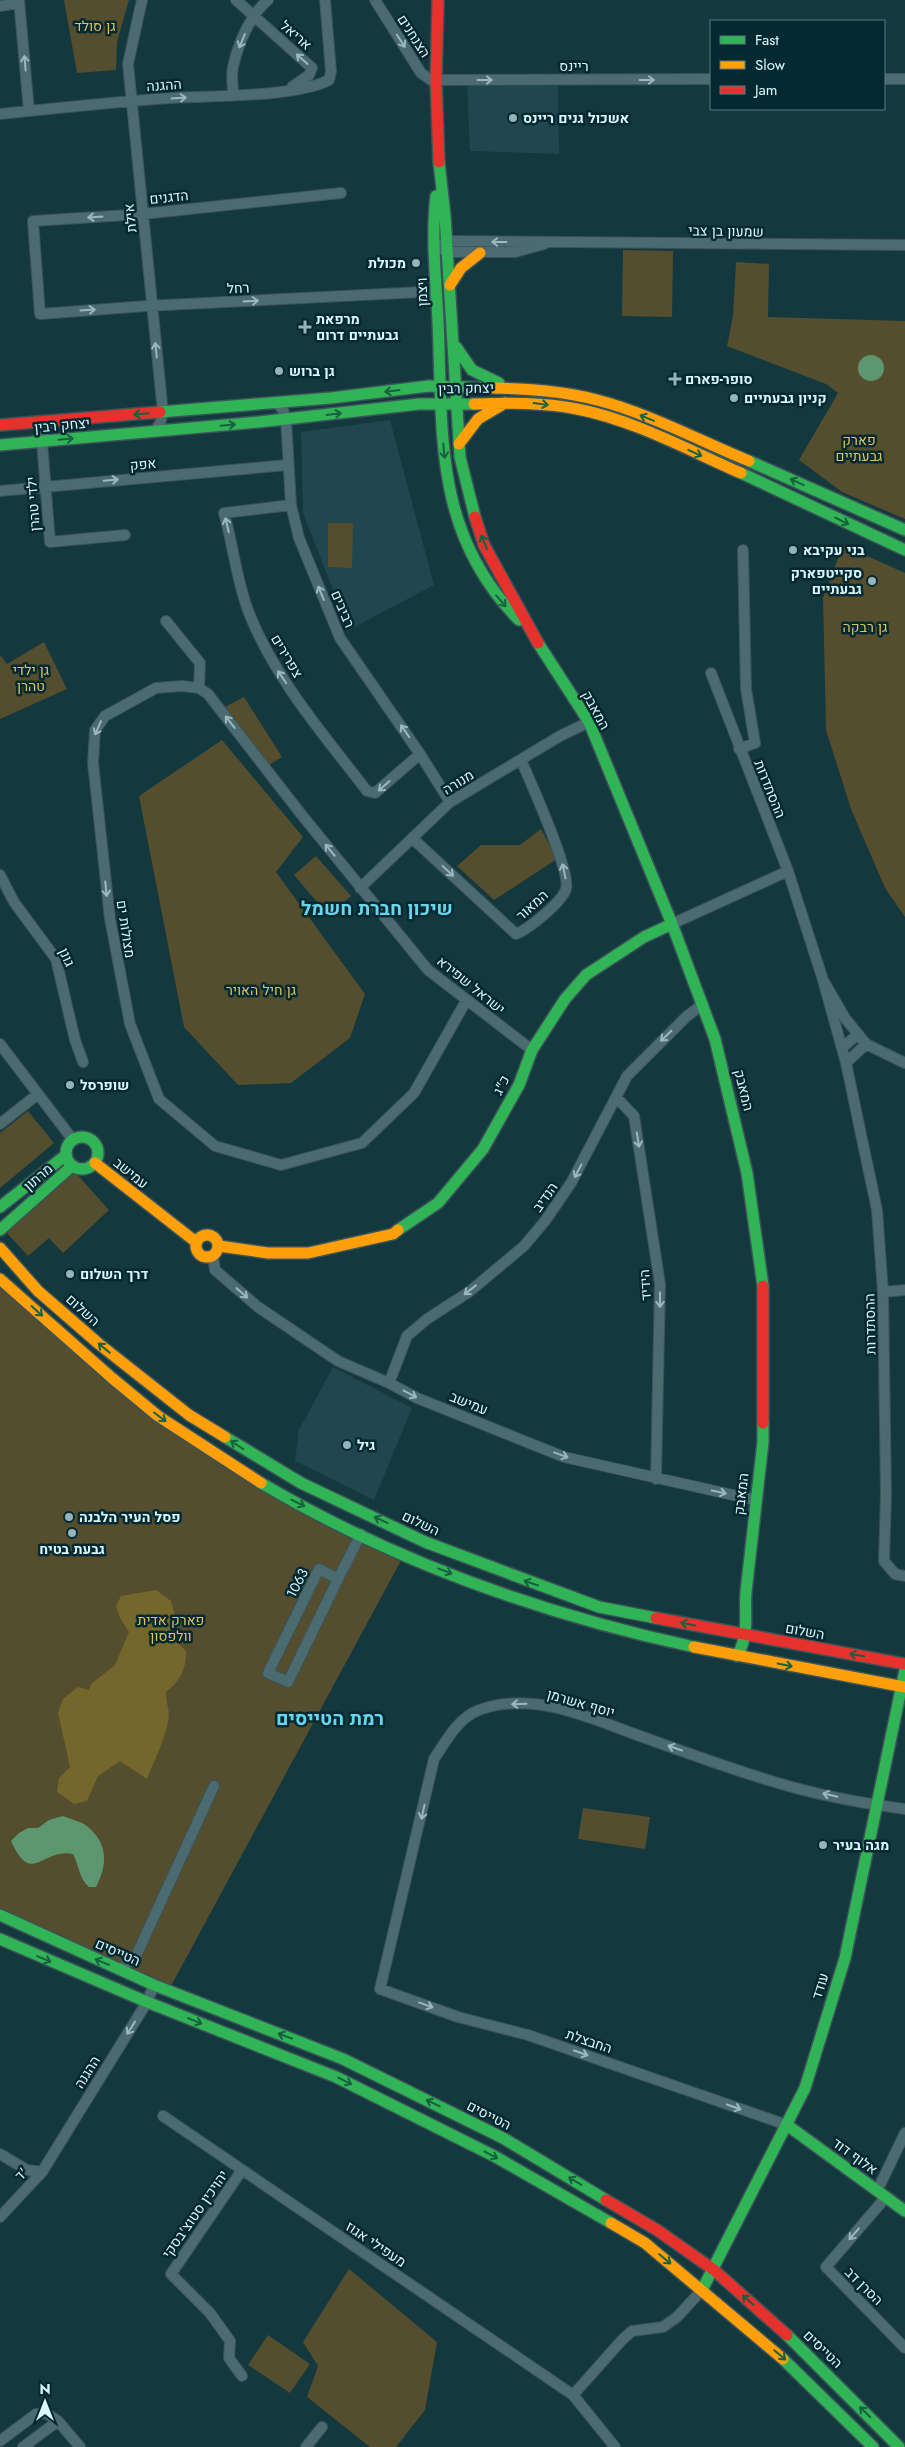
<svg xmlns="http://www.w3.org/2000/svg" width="905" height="2447" font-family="Jost,Heebo,sans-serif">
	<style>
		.built { fill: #20474e }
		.green { fill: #544e2e }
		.forest { fill: #73672c }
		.water { fill: #5c9770 }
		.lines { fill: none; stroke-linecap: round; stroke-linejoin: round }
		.street-casing { stroke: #3a5358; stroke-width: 12 }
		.fast-casing { stroke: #3a5358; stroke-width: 14 }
		.slow-casing { stroke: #3a5358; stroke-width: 14 }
		.jam-casing { stroke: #3a5358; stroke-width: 14 }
		.street { stroke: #4c6b70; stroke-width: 10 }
		.fast { stroke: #30b455; stroke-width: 11 }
		.slow { stroke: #ff9f0a; stroke-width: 11 }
		.jam { stroke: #e5322d; stroke-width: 11 }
		.oneway { stroke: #9ab8be }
		.oneway2 { stroke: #16613f }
		.poi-dot { fill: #94b4ba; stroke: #042930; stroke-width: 2 }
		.labels { text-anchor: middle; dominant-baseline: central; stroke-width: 5; stroke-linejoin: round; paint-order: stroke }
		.park-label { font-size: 14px; fill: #dfc261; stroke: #042930 }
		.street-label { font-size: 14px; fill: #daf7fd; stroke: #042930 }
		.poi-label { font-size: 14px; font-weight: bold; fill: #daf7fd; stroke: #042930; text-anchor: start }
		.district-label { font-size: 19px; font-weight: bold; fill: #67d5eb; stroke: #042930 }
	</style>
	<rect width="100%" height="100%" fill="#13383e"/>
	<path class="built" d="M467 84 558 86 559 154 470 151Z
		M390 420 434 585 349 630 303 513 301 432Z
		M333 1367 412 1408 374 1500 295 1461 299 1430Z"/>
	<path class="green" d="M64 0H129L117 42 116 70 77 73Z
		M623 250 673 251 672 317 622 316Z
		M736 262 769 264 768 317 905 321V519L842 492 799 460 838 393 826 384 727 346 733 316Z
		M328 523H353L352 568 328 567Z
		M843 545 905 573V917L885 888 851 809 826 730 823 598Z
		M44 642 67 689 0 719V655L7 664Z
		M244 697 282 757 267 766 221 709Z
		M222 740 303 837 276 872 365 994 350 1038 291 1083 238 1085 184 1027 139 796Z
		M541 829 557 859 494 900 457 866 481 845H520Z
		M316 856 351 896 328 915 294 875Z
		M28 1111 54 1143 0 1188V1133Z
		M74 1171 109 1210 63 1253 49 1238 28 1256 7 1233Z
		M0 1277 180 1432 404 1555 171 1986 0 1911Z
		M583 1808 650 1817 645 1849 578 1839Z
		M349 2269 437 2342 425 2410 396 2447H370L307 2397 318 2366 303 2342Z
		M268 2335 310 2364 290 2393 248 2365Z"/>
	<path class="forest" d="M156 1590 171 1601 177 1623 174 1639 186 1651C187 1669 179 1682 166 1692 165 1700 169 1707 169 1715 167 1737 155 1758 147 1779L120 1761 98 1776 87 1801 74 1804 57 1792 59 1778 70 1767 58 1713 63 1699 78 1687 89 1690 91 1684 115 1665 129 1632 120 1618 116 1606 121 1596Z"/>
	<path class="water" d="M858 368a13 13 0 1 1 26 0a13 13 0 1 1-26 0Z
		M63 1816C70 1819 83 1822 88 1827 109 1845 107 1865 96 1887H89C79 1879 79 1865 73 1854 42 1848 32 1887 11 1841L19 1833 28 1828H38L49 1820Z"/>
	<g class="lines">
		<g class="street-casing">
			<path id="street" d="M19 0 29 111
				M142 0 128 64 163 413 160 423 155 432
				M236 0 312 68 309 75 292 87
				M375 0 421 73 431 80 711 79
				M0 6 19 3
				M884 79H905
				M233 95C233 86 231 75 233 67 238 44 250 15 268 0
				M0 114C57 108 114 102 171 98 210 96 297 97 329 80L331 71 325 0
				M341 193 143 214 33 221 40 314 146 306 422 292 437 297
				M442 244 447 241 905 245
				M443 250 447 252H515L544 244
				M277 403 283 410 286 419 291 505 299 538 340 638 420 754 450 802
				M52 422 45 430 42 442 50 542 125 535
				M0 491 288 465
				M291 505 224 513C233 545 237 583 249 613 275 679 324 735 367 791L375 793 420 754
				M166 621 200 663 199 688
				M711 673 788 871 823 980 845 1018 866 1044 905 1063
				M739 749 755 743 746 689 743 550
				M412 838 516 934C529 929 562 902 566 889 571 871 530 781 521 760
				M0 875 14 902 56 959 75 1040 83 1062
				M360 888 450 802 560 736 589 722
				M672 924 788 871
				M823 980 846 1063 877 1210 883 1292 886 1495 884 1561 895 1574 905 1576
				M466 1001 414 1093 362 1143 281 1165 215 1146 159 1099 130 1024 110 919 93 763 95 730 105 716 156 688 182 686 199 688 208 694 301 814 428 970 532 1050
				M0 1044 73 1140
				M842 1048 858 1034
				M846 1063 866 1044
				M617 1098 634 1116 660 1284 656 1479
				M0 1124 38 1094
				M213 1257 215 1270 258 1307 338 1361 389 1383 417 1398 564 1457 755 1500
				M883 1292 905 1290
				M389 1383 407 1336 427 1319 469 1292 524 1246 545 1221 571 1183 627 1076 686 1017 703 1004
				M338 1579 288 1682 268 1673 319 1569 338 1579 361 1534
				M120 1970 136 1956 214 1786
				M163 2116 573 2395 615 2447
				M787 2125 528 2035 458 2017 380 1989 434 1759C446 1741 458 1718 479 1710 532 1690 590 1718 640 1736 682 1751 725 1767 768 1780 812 1794 860 1803 905 1809
				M0 2154 27 2170 42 2172
				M877 2191 905 2133
				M886 2197 826 2267 905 2348
				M0 2217 42 2172 147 2002 154 1985
				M242 2376 229 2358 230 2341 210 2313 171 2274 242 2170
				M573 2395 622 2340 632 2331 663 2327 677 2317 702 2290
				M0 2441 36 2414 46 2413 58 2421 80 2447
				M23 2447 58 2421
				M306 2447 322 2427"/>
		</g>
		<g class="fast-casing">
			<path id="fast" d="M439 162 445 216 460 457 475 517
				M436 196C431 238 436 279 438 321 443 434 433 533 519 620
				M456 347 472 370 499 383
				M160 412 331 398 429 386 495 388
				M0 445 259 422 419 404H474
				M749 461 905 530
				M741 473 905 550
				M538 643 589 722 672 924 715 1039 747 1173 763 1286
				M66 1153a16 16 0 1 1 32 0a16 16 0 1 1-32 0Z
				M0 1207 66 1155
				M0 1230 72 1166
				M398 1230 438 1203 483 1149 519 1085 532 1050 565 999 586 975 644 937 672 924
				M225 1437 301 1483 425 1542 599 1607 656 1618
				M261 1483C395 1562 542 1614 694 1647
				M737 1656C750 1634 744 1616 746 1592 752 1542 757 1492 763 1442V1423
				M0 1915 154 1985 343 2059 503 2138 606 2200
				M0 1939 147 2002 336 2077 494 2156 611 2223
				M787 2125 905 2211
				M702 2290 805 2088 845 1958 905 1670
				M787 2335 899 2447
				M783 2359 873 2447"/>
		</g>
		<g class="slow-casing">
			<path id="slow" d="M450 285 461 268 480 253
				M495 388C529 389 563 391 597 400 648 413 700 441 749 461
				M474 404C508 403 542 402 577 409 634 420 688 450 741 473
				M459 444 478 419 505 403
				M95 1163 196 1242
				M196 1246a11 11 0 1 1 22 0a11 11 0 1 1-22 0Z
				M219 1246 268 1253H308L393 1234 398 1230
				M0 1248 38 1291 99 1344 189 1415 225 1437
				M0 1279 112 1378 158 1416 261 1483
				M694 1647 905 1687
				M611 2223 645 2243 783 2359"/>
		</g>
		<g class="jam-casing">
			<path id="jam" d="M438 0 436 81 439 162
				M0 425 160 412
				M475 517 484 545 538 643
				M763 1286V1423
				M656 1618 905 1664
				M606 2200 657 2230 714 2270 787 2335"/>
		</g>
		<use href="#street" class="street"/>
		<use href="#fast" class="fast"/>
		<use href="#slow" class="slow"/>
		<use href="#jam" class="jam"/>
	</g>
	<defs><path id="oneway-shaft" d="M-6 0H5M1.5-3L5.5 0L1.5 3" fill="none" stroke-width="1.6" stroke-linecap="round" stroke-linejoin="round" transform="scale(1.25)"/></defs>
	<g class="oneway">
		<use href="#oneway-shaft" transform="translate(242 41) rotate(113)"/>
		<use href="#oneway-shaft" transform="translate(401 41) rotate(57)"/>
		<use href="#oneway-shaft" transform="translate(302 59) rotate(-139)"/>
		<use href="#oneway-shaft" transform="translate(25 63) rotate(-95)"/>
		<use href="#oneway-shaft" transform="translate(485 80)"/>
		<use href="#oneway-shaft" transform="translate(647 80)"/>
		<use href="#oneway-shaft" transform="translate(179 98) rotate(-4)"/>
		<use href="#oneway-shaft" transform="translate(95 217) rotate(176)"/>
		<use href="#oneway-shaft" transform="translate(499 242) rotate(-180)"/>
		<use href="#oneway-shaft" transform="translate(251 301) rotate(-3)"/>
		<use href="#oneway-shaft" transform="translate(88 310) rotate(-4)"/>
		<use href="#oneway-shaft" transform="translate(156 350) rotate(-96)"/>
		<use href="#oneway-shaft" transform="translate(111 480) rotate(-5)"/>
		<use href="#oneway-shaft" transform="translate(227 525) rotate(-104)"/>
		<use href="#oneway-shaft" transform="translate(321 593) rotate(-113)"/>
		<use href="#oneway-shaft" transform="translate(282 677) rotate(-125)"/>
		<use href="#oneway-shaft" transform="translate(230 722) rotate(-128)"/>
		<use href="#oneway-shaft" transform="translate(98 728) rotate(114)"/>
		<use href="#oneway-shaft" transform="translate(405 731) rotate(-125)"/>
		<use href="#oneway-shaft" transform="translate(384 786) rotate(139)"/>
		<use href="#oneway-shaft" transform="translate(330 850) rotate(-129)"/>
		<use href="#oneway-shaft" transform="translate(448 871) rotate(43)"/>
		<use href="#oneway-shaft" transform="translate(564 871) rotate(-102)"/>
		<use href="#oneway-shaft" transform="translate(106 889) rotate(84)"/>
		<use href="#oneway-shaft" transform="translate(666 1036) rotate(136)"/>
		<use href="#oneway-shaft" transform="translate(638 1140) rotate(81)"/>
		<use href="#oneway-shaft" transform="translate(578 1171) rotate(118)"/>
		<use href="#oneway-shaft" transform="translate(470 1290) rotate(142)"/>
		<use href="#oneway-shaft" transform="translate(242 1293) rotate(41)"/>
		<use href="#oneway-shaft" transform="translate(660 1300) rotate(90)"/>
		<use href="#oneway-shaft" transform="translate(410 1394) rotate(28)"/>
		<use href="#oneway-shaft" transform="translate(561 1455) rotate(20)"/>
		<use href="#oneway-shaft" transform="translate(719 1492) rotate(12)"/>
		<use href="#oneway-shaft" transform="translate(519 1704) rotate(178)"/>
		<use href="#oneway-shaft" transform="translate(675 1748) rotate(-161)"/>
		<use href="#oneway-shaft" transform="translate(830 1795) rotate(-167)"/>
		<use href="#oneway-shaft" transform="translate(423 1812) rotate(102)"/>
		<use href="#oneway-shaft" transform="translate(426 2005) rotate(20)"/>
		<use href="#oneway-shaft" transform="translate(131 2028) rotate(122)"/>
		<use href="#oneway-shaft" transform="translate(581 2053) rotate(19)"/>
		<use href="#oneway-shaft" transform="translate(734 2107) rotate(19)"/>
		<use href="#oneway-shaft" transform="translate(854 2234) rotate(131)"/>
	</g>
	<g class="oneway2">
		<use href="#oneway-shaft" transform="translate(392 391) rotate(173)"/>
		<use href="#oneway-shaft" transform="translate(541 404) rotate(8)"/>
		<use href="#oneway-shaft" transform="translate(141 414) rotate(175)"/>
		<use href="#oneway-shaft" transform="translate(334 414) rotate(-7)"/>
		<use href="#oneway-shaft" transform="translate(647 418) rotate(-158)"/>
		<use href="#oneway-shaft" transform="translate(228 425) rotate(-5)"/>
		<use href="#oneway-shaft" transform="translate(66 439) rotate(-5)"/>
		<use href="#oneway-shaft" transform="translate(444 451) rotate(84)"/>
		<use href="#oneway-shaft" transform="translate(695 453) rotate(24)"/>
		<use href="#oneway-shaft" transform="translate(797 482) rotate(-155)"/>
		<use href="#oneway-shaft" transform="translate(842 521) rotate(27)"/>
		<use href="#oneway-shaft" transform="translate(484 542) rotate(-113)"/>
		<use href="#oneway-shaft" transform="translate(501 601) rotate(49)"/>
		<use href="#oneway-shaft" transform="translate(37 1311) rotate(42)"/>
		<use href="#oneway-shaft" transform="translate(104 1348) rotate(-140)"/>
		<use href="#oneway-shaft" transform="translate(160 1417) rotate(37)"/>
		<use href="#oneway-shaft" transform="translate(237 1445) rotate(-148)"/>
		<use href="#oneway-shaft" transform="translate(298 1503) rotate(26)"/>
		<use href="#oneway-shaft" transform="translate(381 1520) rotate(-155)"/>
		<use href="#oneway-shaft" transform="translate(445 1571) rotate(21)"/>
		<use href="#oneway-shaft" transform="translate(531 1583) rotate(-161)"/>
		<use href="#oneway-shaft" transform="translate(688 1624) rotate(-169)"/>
		<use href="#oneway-shaft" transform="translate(857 1655) rotate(-170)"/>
		<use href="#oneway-shaft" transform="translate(785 1665) rotate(11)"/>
		<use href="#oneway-shaft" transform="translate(44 1959) rotate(23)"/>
		<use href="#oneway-shaft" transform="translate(102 1962) rotate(-157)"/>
		<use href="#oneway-shaft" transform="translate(195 2021) rotate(22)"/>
		<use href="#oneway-shaft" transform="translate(285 2036) rotate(-159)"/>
		<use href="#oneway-shaft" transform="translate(345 2081) rotate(27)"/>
		<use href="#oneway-shaft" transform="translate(433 2103) rotate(-154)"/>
		<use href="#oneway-shaft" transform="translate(491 2155) rotate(28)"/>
		<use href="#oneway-shaft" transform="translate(575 2181) rotate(-149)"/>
		<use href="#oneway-shaft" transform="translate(665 2259) rotate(40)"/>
		<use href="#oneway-shaft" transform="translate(748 2300) rotate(-138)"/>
		<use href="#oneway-shaft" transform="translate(780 2355) rotate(40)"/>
		<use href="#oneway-shaft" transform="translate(865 2412) rotate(-135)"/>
	</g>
	<g class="poi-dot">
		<circle cx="513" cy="118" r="5"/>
		<circle cx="416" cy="263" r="5"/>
		<path d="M302.5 319.5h5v5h5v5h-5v5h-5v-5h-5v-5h5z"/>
		<circle cx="279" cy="371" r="5"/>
		<path d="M672.5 371.5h5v5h5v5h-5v5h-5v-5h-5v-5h5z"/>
		<circle cx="734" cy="398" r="5"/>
		<circle cx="793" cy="550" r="5"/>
		<circle cx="872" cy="581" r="5"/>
		<circle cx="70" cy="1085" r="5"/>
		<circle cx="70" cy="1274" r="5"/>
		<circle cx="347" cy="1445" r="5"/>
		<circle cx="69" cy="1517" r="5"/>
		<circle cx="72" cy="1533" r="5"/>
		<circle cx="823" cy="1845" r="5"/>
	</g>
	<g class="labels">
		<g class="park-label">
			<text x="95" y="26">גן סולד</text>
			<text x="859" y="440">פארק<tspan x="859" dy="16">גבעתיים</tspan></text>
			<text x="865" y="627">גן רבקה</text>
			<text x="31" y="670">גן ילדי<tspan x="31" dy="16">טהרן</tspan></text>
			<text x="261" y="990">גן חיל האויר</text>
			<text x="171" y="1620">פארק אדית<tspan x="171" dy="16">וולפסון</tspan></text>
		</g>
		<g class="street-label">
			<text transform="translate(296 35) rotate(41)">אריאל</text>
			<text transform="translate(414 36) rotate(57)">הצנחנים</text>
			<text x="574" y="66">ריינס</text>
			<text transform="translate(164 85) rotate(-4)">ההגנה</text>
			<text transform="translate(169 197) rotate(-6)">הדגנים</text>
			<text transform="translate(130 218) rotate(-96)">אילת</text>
			<text transform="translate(726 231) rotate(1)">שמעון בן צבי</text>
			<text transform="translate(238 288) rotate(-3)">רחל</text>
			<text transform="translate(422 292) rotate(-92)">ויצמן</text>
			<text transform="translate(466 388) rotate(-1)">יצחק רבין</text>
			<text transform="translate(62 425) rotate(-5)">יצחק רבין</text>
			<text transform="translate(143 464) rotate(-5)">אפק</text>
			<text transform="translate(33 504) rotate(-94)">ילדי טהרן</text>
			<text transform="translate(343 609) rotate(67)">רביבים</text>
			<text transform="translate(287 656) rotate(59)">צפרירים</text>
			<text transform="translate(596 710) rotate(61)">המאבק</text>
			<text transform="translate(458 782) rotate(-32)">מנורה</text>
			<text transform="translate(770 789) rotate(68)">ההסתדרות</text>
			<text transform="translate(532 905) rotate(-42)">המאור</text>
			<text transform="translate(126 929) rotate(81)">מצולות ים</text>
			<text transform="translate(67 957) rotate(65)">גונן</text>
			<text transform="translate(471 985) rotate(39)">ישראל שפירא</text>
			<text transform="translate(501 1085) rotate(-63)">כ"ג</text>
			<text transform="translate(744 1090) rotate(76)">המאבק</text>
			<text transform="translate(131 1173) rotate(39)">עמישב</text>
			<text transform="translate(38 1177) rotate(-41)">מרתון</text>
			<text transform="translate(545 1197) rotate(-55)">הנדיב</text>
			<text transform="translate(645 1285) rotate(-94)">הידיד</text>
			<text transform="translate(83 1310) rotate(42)">השלום</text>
			<text transform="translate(870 1324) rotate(-91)">ההסתדרות</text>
			<text transform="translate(469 1403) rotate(22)">עמישב</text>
			<text transform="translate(741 1494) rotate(-83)">המאבק</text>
			<text transform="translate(421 1523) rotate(25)">השלום</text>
			<text transform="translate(297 1583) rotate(-63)">1063</text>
			<text transform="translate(805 1631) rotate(10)">השלום</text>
			<text transform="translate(581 1703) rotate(16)">יוסף אשרמן</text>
			<text transform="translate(118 1952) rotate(24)">הטייסים</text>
			<text transform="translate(820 1986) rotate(-73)">עודד</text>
			<text transform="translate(589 2041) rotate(19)">החבצלת</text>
			<text transform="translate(87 2072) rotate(-58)">ההגנה</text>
			<text transform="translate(489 2115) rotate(27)">הטייסים</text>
			<text transform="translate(855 2156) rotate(36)">אלוף דוד</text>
			<text transform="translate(21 2174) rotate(-46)">ד'</text>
			<text transform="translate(195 2214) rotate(-55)">יהויכין סטוצ'בסקי</text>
			<text transform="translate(376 2244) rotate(34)">מעפילי אגוז</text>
			<text transform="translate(864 2286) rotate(45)">הסרן דב</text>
			<text transform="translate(823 2349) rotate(44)">הטייסים</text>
		</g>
		<g class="poi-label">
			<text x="523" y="118">אשכול גנים ריינס</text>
			<text x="406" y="263" text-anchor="end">מכולת</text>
			<text x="316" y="319">מרפאת<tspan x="316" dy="16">גבעתיים דרום</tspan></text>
			<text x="289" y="371">גן ברוש</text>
			<text x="685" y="379">סופר-פארם</text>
			<text x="744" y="398">קניון גבעתיים</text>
			<text x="803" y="550">בני עקיבא</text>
			<text x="862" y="573" text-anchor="end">סקייטפארק<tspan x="862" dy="16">גבעתיים</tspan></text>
			<text x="80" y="1085">שופרסל</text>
			<text x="80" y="1274">דרך השלום</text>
			<text x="357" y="1445">גיל</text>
			<text x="79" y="1517">פסל העיר הלבנה</text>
			<text x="72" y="1549" text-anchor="middle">גבעת בטיח</text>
			<text x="833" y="1845">מגה בעיר</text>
		</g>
		<g class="district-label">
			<text x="377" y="908">שיכון חברת חשמל</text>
			<text x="330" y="1718">רמת הטייסים</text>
		</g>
	</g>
	<rect x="710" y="20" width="175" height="90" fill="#042930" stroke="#5a7b82"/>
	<rect x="720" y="36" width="25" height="8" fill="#30b455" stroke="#5a7b82"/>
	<text x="755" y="45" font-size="15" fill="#daf7fd">Fast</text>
	<rect x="720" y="61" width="25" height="8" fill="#ff9f0a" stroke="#5a7b82"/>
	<text x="755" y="70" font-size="15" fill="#daf7fd">Slow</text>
	<rect x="720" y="86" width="25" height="8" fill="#e5322d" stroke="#5a7b82"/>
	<text x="755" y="95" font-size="15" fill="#daf7fd">Jam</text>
	<g transform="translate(45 2402)" stroke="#042930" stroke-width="4" paint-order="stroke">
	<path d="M0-4L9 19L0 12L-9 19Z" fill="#daf7fd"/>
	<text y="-8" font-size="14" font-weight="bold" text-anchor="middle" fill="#daf7fd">N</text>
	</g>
</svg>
